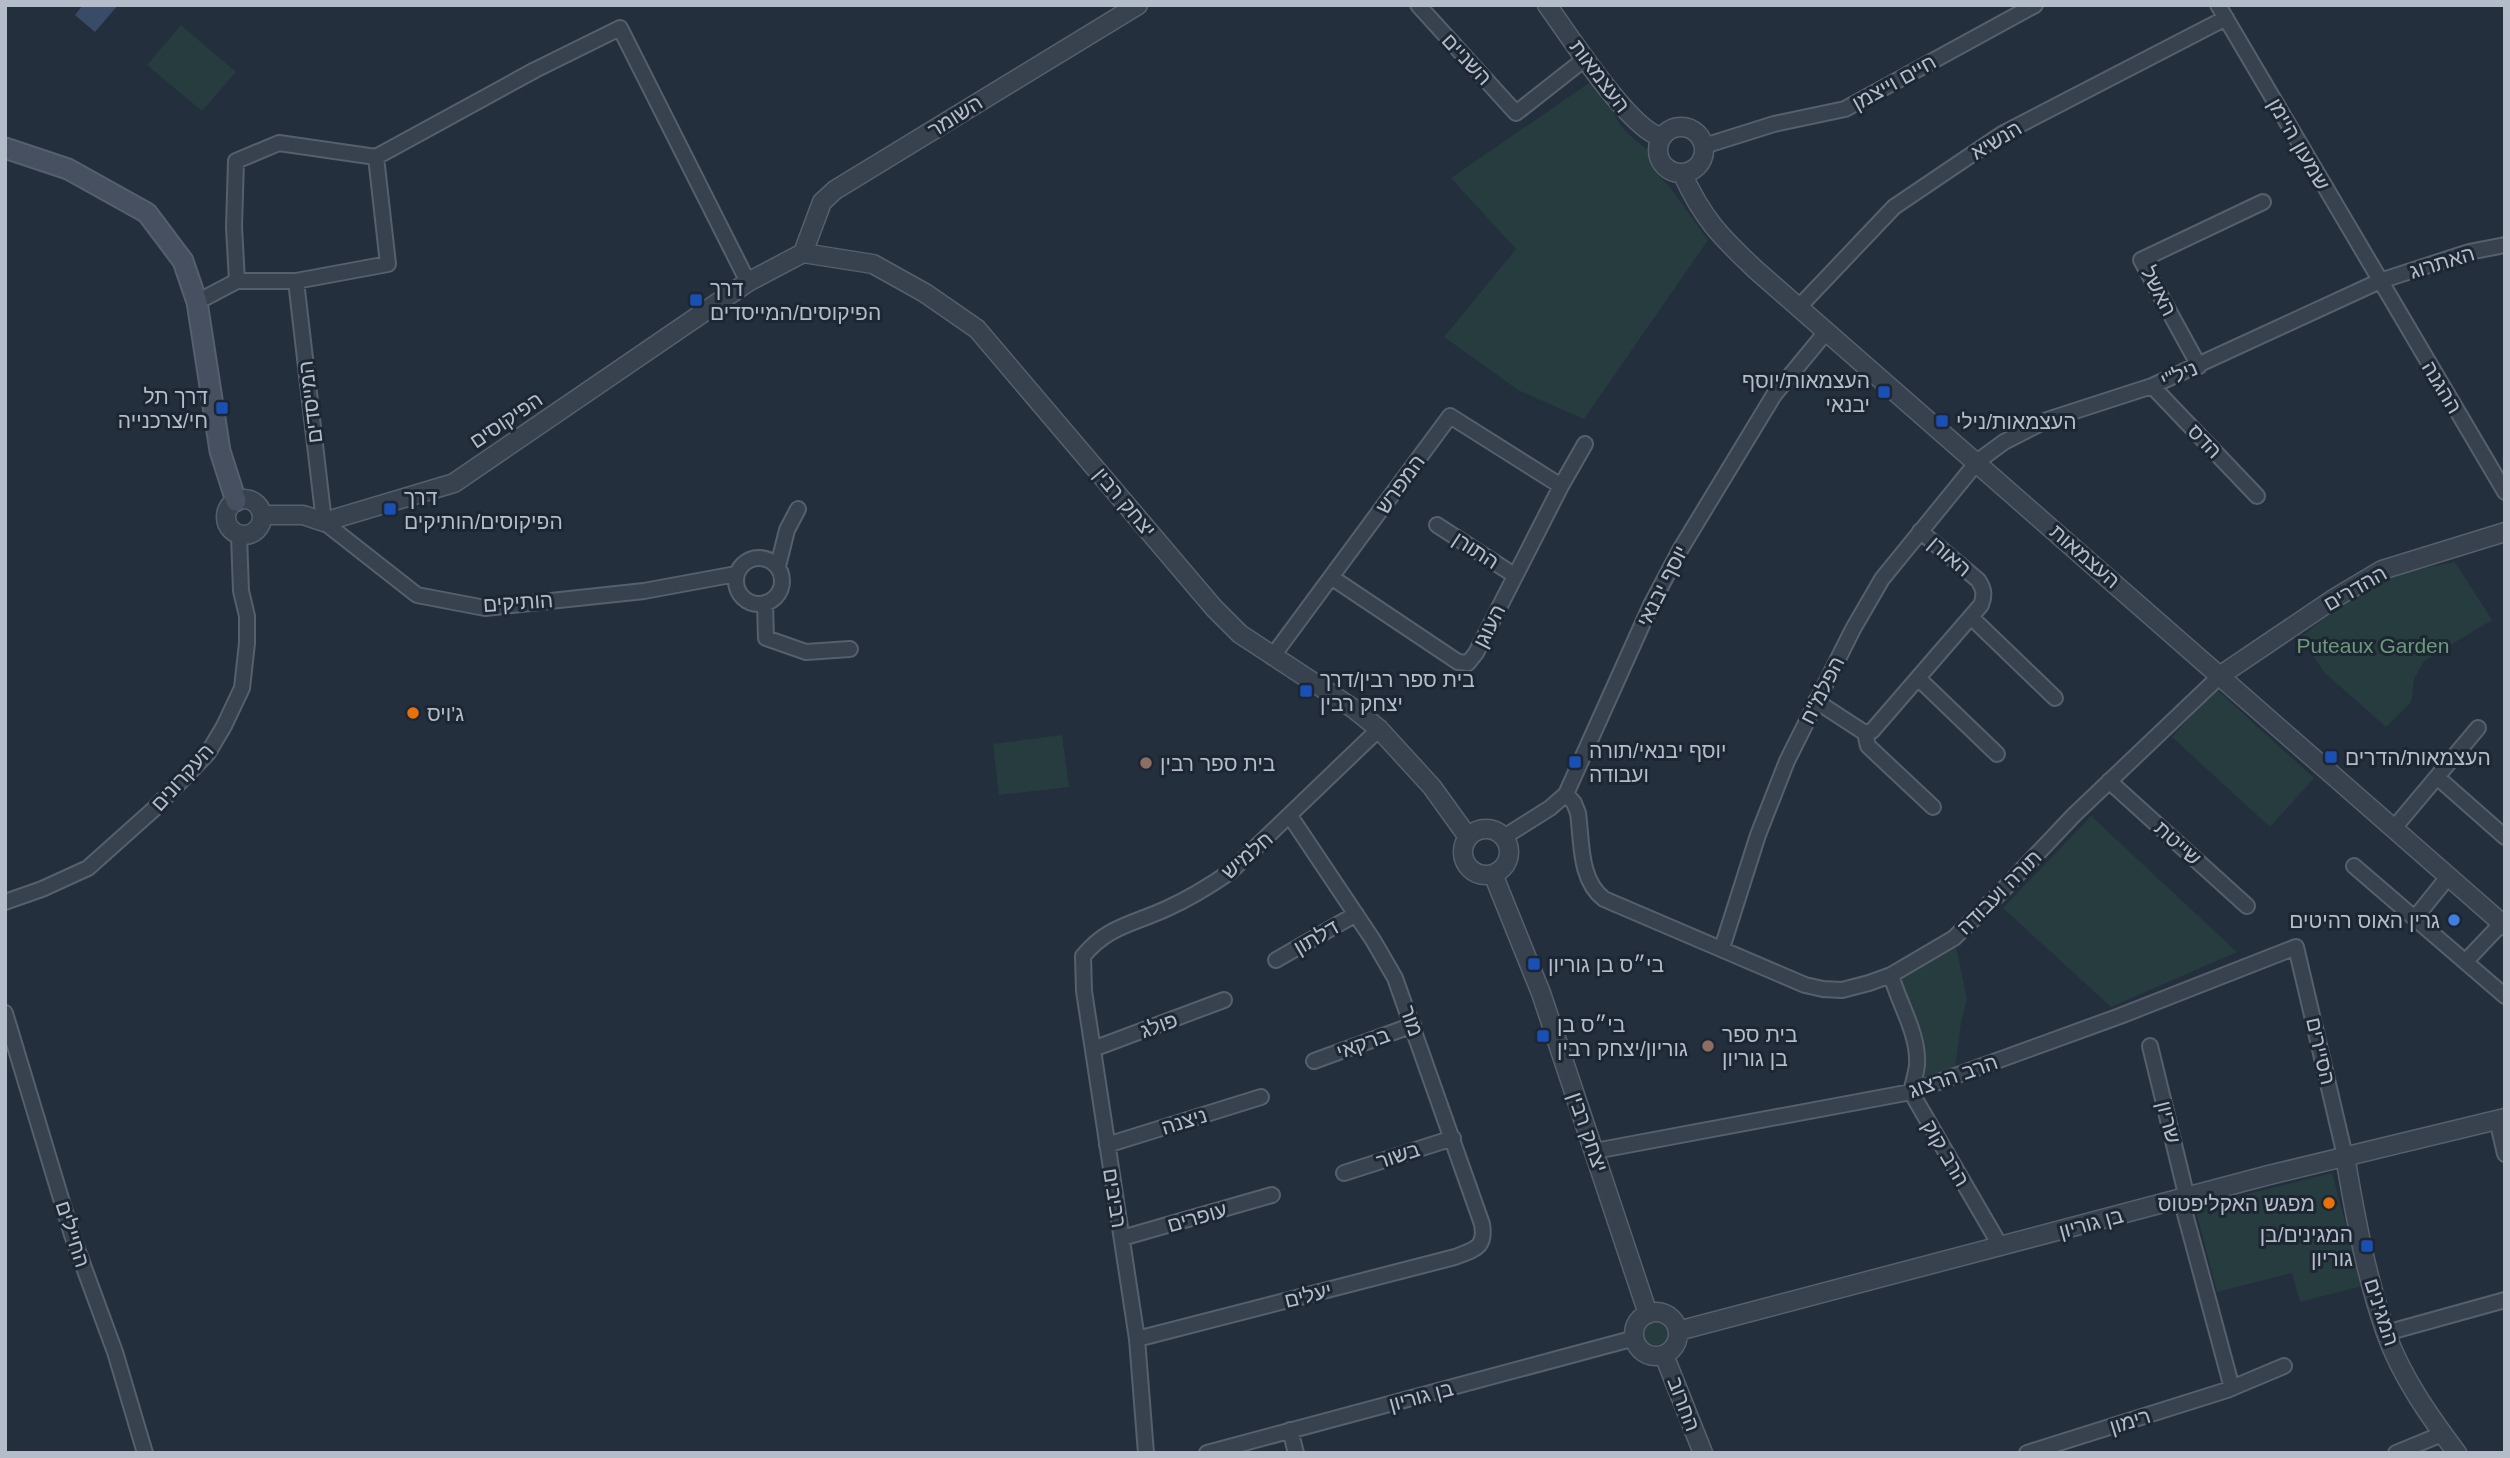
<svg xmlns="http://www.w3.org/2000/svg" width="2510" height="1458" font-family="Helvetica,'Noto Sans Hebrew',sans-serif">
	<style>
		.green { fill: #263c3f }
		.water { fill: #394c67 }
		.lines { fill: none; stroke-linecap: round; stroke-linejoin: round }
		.minor-casing { stroke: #565f6c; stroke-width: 18 }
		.tertiary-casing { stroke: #565f6c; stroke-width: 21 }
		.secondary-casing { stroke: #565f6c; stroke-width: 23 }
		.minor { stroke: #38414e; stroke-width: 14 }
		.tertiary { stroke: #38414e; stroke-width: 18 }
		.secondary { stroke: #465061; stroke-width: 19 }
		.transit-dot { fill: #1a4fb4; stroke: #1d2633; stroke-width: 2.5 }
		.food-dot { fill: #e8710a; stroke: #1d2633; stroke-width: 2.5 }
		.education-dot { fill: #8d6e63; stroke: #1d2633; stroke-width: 2.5 }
		.shop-dot { fill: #3f7fe0; stroke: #1d2633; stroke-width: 2.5 }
		.labels { text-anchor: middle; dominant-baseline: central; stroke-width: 6; stroke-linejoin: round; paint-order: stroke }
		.street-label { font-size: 21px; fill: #b4bcc9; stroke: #1d2633 }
		.poi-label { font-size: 21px; fill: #b4bcc9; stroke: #1d2633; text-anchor: start }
		.park-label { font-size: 21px; fill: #6b9a76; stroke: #1d2633 }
	</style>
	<rect width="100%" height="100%" fill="#242f3e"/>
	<path class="green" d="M181 25 236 72 202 111 147 65Z
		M1589 83C1605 89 1612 115 1623 128 1630 137 1641 144 1649 151L1651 165 1655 172 1669 186 1708 240 1584 419 1518 390 1444 337 1516 249 1451 178Z
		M2455 562 2492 620 2424 661 2414 679 2411 702 2386 727 2324 672 2301 637 2374 578Z
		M2216 689 2314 778 2270 827 2172 737Z
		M1062 735 1069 787 999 795 993 744Z
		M2091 816 2237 952 2111 1007 2003 908Z
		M1954 938 1967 999 1961 1022 1954 1078 1911 1092 1917 1064 1891 975Z
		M2332 1173 2362 1286 2300 1302 2292 1273 2217 1292 2195 1207Z
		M1639 1335a16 16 0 1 1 32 0a16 16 0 1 1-32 0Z"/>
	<path class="water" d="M83 5H118L95 32 75 15Z"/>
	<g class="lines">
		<g class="minor-casing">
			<path id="minor" d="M1418 5 1516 113 1586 58
				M2218 5 2505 492
				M1704 146 1774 124 1845 109 2035 5
				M237 281 234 227 236 161 279 143 376 157 535 70 620 28 748 282
				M296 281 324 522 417 595 485 608 644 591 736 574
				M197 302 237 281H296L388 264 376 157
				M1799 307 1894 207 2002 134 2226 18
				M2199 366 2141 260 2263 202
				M2152 386 2257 496
				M1437 525 1514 575
				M736 581a23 23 0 1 1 46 0a23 23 0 1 1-46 0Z
				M778 566 787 530 798 509
				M1331 577 1458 662 1468 663 1476 653 1561 486 1585 444
				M765 603 766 638 806 652 850 649
				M1972 618 2055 698
				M1272 657 1450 416 1561 486
				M1919 679 1997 754
				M1816 701 1865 733 1872 731 1981 605C1985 595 1984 589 1978 580L1920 531
				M1865 733 1868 746 1933 807
				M2437 777 2505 837
				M2109 781 2247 906
				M1566 794 1574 803 1578 813C1582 842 1579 880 1604 899L1805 985 1823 989 1842 990 1869 983 1891 975 1954 938 2001 892 2074 815 2221 675
				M2394 828 2478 728
				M1504 837 1550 808 1566 794 1651 605 1680 550 1774 395 1826 332
				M2354 866 2505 996
				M5 902 42 889 88 868 154 809 208 753 224 726 242 688 247 643V616L241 591 239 535
				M2415 918 2448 877
				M1722 948 1758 835 1787 761 1853 629 1882 579 1978 461 2004 442 2047 420 2152 386 2380 281 2469 252 2505 245
				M1276 960 1356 914
				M2466 961 2502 923
				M1891 975C1899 1004 1919 1034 1917 1065 1916 1074 1913 1083 1911 1092L2001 1247
				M5 1013 72 1235 115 1352 145 1453
				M2150 1046 2187 1198
				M1093 1049 1224 1000
				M1314 1061 1413 1025
				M2497 1120 2505 1154
				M1107 1145 1261 1097
				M1595 1151 1911 1092 2120 1016 2296 947 2345 1156
				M1344 1173 1453 1138
				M2181 1199 2232 1388
				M1122 1238 1272 1195
				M2386 1333 2505 1300
				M1137 1339 1455 1257C1475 1249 1486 1248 1482 1224L1395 978 1373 940 1290 816
				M1290 1430 1296 1453
				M1146 1453 1137 1339 1084 991 1083 956C1109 925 1134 924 1168 908 1190 898 1211 885 1230 872L1379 729
				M1207 1453 1635 1338
				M2027 1453 2227 1390 2284 1366
				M2396 1453 2442 1434"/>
		</g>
		<g class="tertiary-casing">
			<path id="tertiary" d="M1547 5C1569 35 1629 129 1661 137
				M1658 150a23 23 0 1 1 46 0a23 23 0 1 1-46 0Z
				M1682 173C1703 219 1720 236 1756 270L2505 926
				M803 253 822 202 835 190 1138 5
				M226 517a18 18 0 1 1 36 0a18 18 0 1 1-36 0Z
				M262 515H303L324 522 454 483 748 282 803 253 873 264 925 293 977 329 1214 608 1240 634 1354 709 1379 729 1432 787 1468 837
				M2221 675 2335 598 2382 570 2505 532
				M1463 852a23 23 0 1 1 46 0a23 23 0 1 1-46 0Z
				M1493 874 1541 993 1648 1314
				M2345 1156C2355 1215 2366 1276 2386 1333 2401 1376 2430 1417 2457 1453
				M1634 1334a22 22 0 1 1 44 0a22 22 0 1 1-44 0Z
				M1678 1331 2269 1175 2505 1118
				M1664 1355 1703 1453"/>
		</g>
		<g class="secondary-casing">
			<path id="secondary" d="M5 148 68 169 147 213 183 261 197 302 220 451 236 501"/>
		</g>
		<use href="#minor" class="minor"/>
		<use href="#tertiary" class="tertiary"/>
		<use href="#secondary" class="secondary"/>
	</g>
	<g class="transit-dot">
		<rect x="689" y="293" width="14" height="14" rx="3.5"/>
		<rect x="1877" y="385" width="14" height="14" rx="3.5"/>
		<rect x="215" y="401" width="14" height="14" rx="3.5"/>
		<rect x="1935" y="414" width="14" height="14" rx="3.5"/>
		<rect x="383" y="502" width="14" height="14" rx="3.5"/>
		<rect x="1299" y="684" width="14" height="14" rx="3.5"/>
		<rect x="2324" y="750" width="14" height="14" rx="3.5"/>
		<rect x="1568" y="755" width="14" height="14" rx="3.5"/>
		<rect x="1527" y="957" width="14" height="14" rx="3.5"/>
		<rect x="1536" y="1029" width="14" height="14" rx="3.5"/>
		<rect x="2360" y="1239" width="14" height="14" rx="3.5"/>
	</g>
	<g class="food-dot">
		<circle cx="413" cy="713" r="7"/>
		<circle cx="2329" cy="1203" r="7"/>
	</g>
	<g class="education-dot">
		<circle cx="1146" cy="763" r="7"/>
		<circle cx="1708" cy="1046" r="7"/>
	</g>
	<circle class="shop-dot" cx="2454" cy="920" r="7"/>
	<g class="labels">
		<g class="street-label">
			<text transform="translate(1467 59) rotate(47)">השניים</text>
			<text transform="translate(1600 76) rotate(53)">העצמאות</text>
			<text transform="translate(1894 82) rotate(-29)">חיים וייצמן</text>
			<text transform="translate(955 116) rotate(-32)">השומר</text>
			<text transform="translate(1996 140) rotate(-31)">הנשיא</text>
			<text transform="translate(2299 144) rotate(60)">שמעון היימן</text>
			<text transform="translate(2442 262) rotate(-17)">האתרוג</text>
			<text transform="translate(2159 291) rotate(63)">האשל</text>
			<text transform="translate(2179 374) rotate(-23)">ניל"י</text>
			<text transform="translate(2442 387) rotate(59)">ההגנה</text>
			<text transform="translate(310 402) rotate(-97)">המייסדים</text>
			<text transform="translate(506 420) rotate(-34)">הפיקוסים</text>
			<text transform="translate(2205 441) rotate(46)">הדס</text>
			<text transform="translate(1400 484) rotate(-54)">המפרש</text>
			<text transform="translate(1125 502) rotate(50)">יצחק רבין</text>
			<text transform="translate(1476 550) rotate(33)">התורן</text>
			<text transform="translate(1950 556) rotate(41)">האורן</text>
			<text transform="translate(2085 556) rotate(41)">העצמאות</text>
			<text transform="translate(1662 586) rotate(-63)">יוסף יבנאי</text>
			<text transform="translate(2355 588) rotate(-30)">ההדרים</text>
			<text transform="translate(518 602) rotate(-4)">הותיקים</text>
			<text transform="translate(1489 626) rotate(-63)">העוגן</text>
			<text transform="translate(1822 690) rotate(-63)">הפלמ"ח</text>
			<text transform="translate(182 777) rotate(-48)">העקרונים</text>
			<text transform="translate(2178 843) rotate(42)">שייטת</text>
			<text transform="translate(1247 855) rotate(-41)">חלמיש</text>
			<text transform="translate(1999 892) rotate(-45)">תורה ועבודה</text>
			<text transform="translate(1316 937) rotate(-30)">דלתון</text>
			<text transform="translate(1412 1021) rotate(70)">מור</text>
			<text transform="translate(1159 1025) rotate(-20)">פולג</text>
			<text transform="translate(1363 1043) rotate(-20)">ברקאי</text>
			<text transform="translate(2321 1051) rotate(77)">הסיירים</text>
			<text transform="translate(1953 1076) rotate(-19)">הרב הרצוג</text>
			<text transform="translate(1184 1121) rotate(-17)">ניצנה</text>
			<text transform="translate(2169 1122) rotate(76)">שריון</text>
			<text transform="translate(1588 1132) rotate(71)">יצחק רבין</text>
			<text transform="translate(1946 1153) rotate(60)">הרב קוק</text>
			<text transform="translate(1398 1155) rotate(-18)">בשור</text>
			<text transform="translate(1115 1198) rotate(81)">רביבים</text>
			<text transform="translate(1197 1217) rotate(-16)">עופרים</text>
			<text transform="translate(2091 1223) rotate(-15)">בן גוריון</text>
			<text transform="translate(73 1234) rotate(72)">החיילים</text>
			<text transform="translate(1308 1295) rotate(-14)">יעלים</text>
			<text transform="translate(2382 1312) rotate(72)">המגינים</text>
			<text transform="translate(1421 1396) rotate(-15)">בן גוריון</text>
			<text transform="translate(1684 1404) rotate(69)">החרוב</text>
			<text transform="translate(2130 1421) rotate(-17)">רימון</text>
		</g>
		<g class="poi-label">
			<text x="710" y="288">דרך<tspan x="710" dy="24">הפיקוסים/המייסדים</tspan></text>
			<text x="1870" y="380" text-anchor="end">העצמאות/יוסף<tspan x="1870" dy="24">יבנאי</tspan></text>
			<text x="208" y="396" text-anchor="end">דרך תל<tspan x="208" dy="24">חי/צרכנייה</tspan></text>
			<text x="1956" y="421">העצמאות/נילי</text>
			<text x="404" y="497">דרך<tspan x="404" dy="24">הפיקוסים/הותיקים</tspan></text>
			<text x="1320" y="679">בית ספר רבין/דרך<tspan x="1320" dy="24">יצחק רבין</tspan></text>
			<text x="427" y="713">ג'ויס</text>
			<text x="1589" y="750">יוסף יבנאי/תורה<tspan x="1589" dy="24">ועבודה</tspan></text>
			<text x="2345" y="757">העצמאות/הדרים</text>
			<text x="1160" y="763">בית ספר רבין</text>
			<text x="2440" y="920" text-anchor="end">גרין האוס רהיטים</text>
			<text x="1548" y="964">בי״ס בן גוריון</text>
			<text x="1557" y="1024">בי״ס בן<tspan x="1557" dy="24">גוריון/יצחק רבין</tspan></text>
			<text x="1722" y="1034">בית ספר<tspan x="1722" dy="24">בן גוריון</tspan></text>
			<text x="2315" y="1203" text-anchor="end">מפגש האקליפטוס</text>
			<text x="2353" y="1234" text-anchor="end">המגינים/בן<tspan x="2353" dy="24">גוריון</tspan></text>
		</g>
		<g class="park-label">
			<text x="2373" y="645">Puteaux Garden</text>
		</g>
	</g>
	<rect width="2510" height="1458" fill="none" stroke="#b4bcc9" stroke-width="14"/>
</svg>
